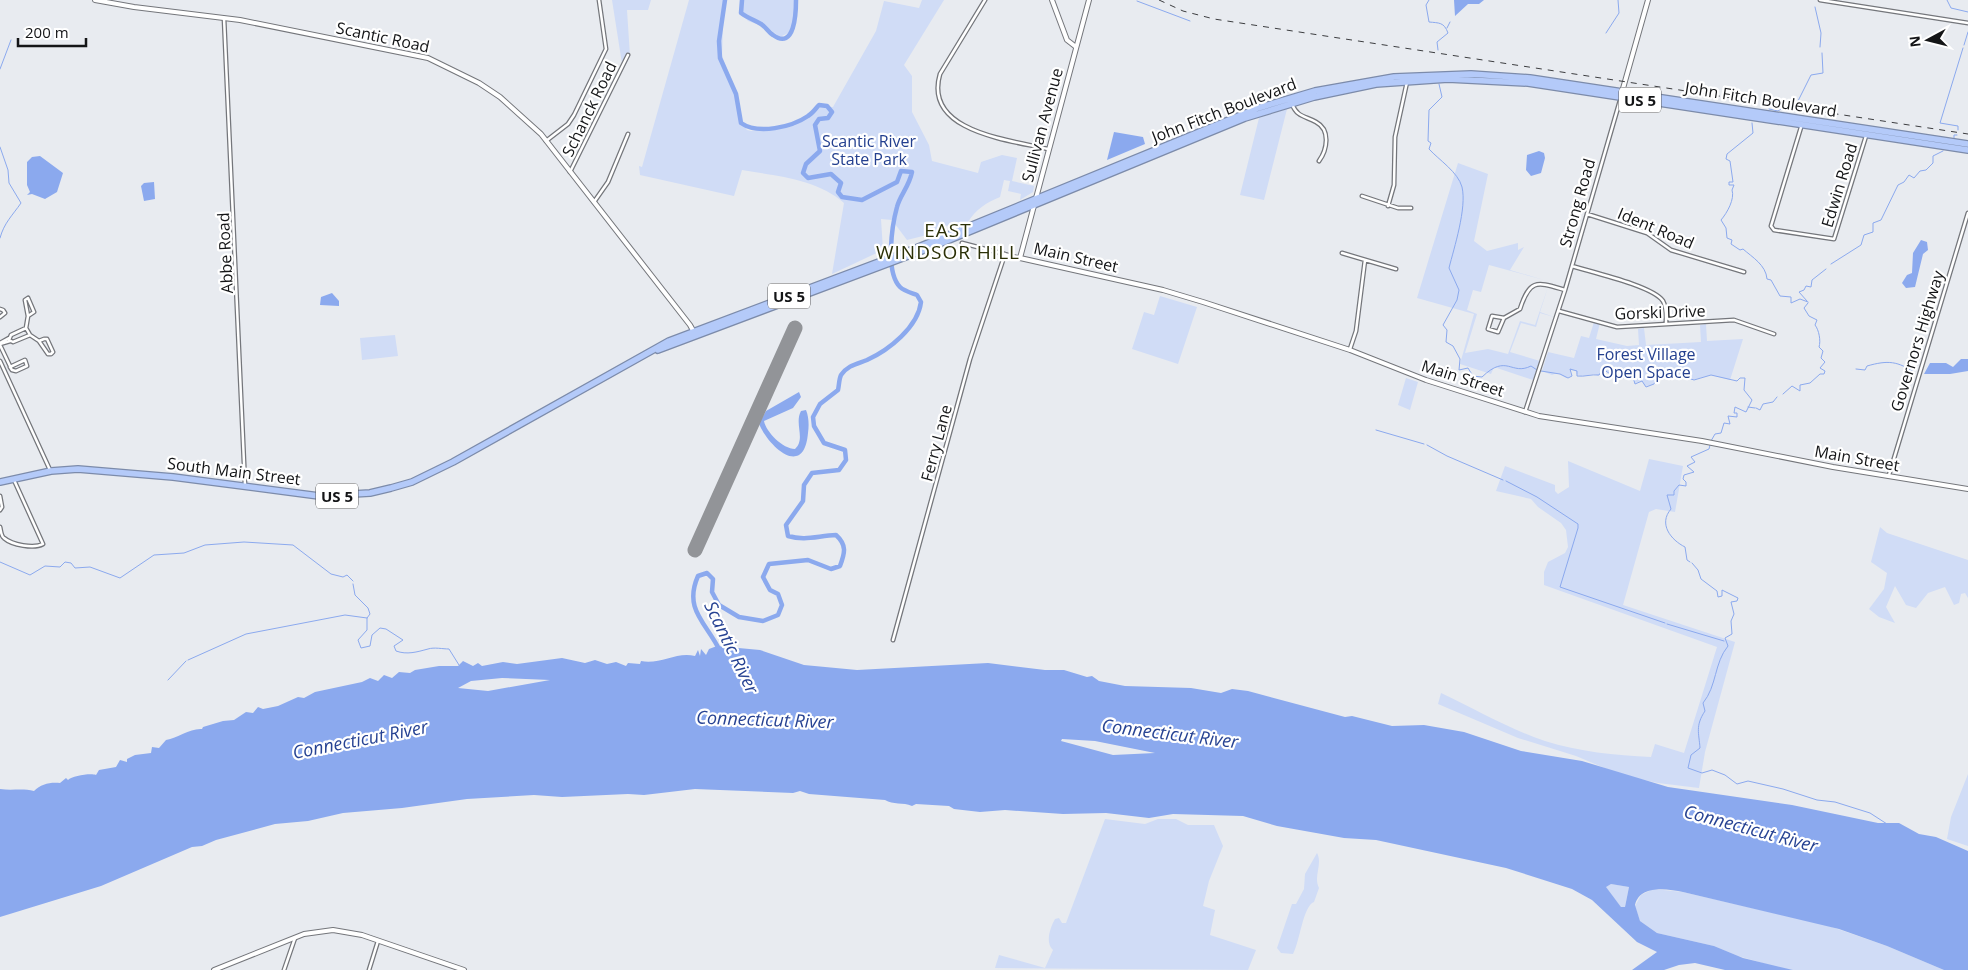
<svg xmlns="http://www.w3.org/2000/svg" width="1968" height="970" font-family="'Open Sans',sans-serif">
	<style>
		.green { fill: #d0dcf6 }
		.water { fill: #8ba9ee; fill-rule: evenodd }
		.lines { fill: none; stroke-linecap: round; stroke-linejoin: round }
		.stream { stroke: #8ba9ee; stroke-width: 1 }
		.river { stroke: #8ba9ee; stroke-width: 4.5 }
		.runway { stroke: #929498; stroke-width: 15 }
		.street-casing { stroke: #74767b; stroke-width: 5 }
		.secondary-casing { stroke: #74767b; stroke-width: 6 }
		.highway-casing { stroke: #7c8baa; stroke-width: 8 }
		.street { stroke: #fff; stroke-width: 2.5 }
		.secondary { stroke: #fff; stroke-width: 4 }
		.highway { stroke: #b4caf9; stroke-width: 5.5 }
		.rail { stroke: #3c3d40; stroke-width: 1; stroke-dasharray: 6 6; stroke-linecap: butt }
		.labels { text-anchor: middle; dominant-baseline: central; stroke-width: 4.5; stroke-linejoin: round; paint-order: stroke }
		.shield { fill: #fff; stroke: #5a5b5d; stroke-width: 1 }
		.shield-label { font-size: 15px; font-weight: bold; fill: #141517 }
		.street-label { font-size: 16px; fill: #141517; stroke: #fff }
		.park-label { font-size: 16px; fill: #24408f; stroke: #fff }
		.water-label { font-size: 18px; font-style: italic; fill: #274393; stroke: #fff }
		.quarter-label { font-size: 19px; letter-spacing: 1px; fill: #2b3007; stroke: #fff }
	</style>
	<rect width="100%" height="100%" fill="#e8ebf0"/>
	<path class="green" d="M612 0H651L648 10H627L630 56 623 70Z
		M689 0H724L722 56 733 84 742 124 747 130 751 131 794 126 820 107H833L876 31 884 1 919 8 922 0H944L904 65 912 76V112L929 145 932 161 978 173 981 162 1002 155 1017 158 1012 181 1034 186 1033 192 1020 200 1021 194 1008 191 1010 181 1004 180 1000 197C986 203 976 209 968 222L939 227V232L907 240 892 220 881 219 883 250 832 274 844 203C817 179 776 176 742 170L734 196 640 175 639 166 642 167Z
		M742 0H796L795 19 790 32 780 37 768 28 748 21 741 13Z
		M1287 109 1264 200 1240 195 1259 118Z
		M1458 163 1488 174 1474 241 1487 251 1518 243V250L1524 247 1510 270 1544 280 1489 265 1481 292 1473 290 1467 310 1477 314 1465 353 1488 349 1508 354 1520 321 1535 325 1548 287 1540 312 1554 317 1540 313 1536 327 1521 323 1510 352 1540 361 1533 380 1494 367 1491 374 1460 364 1474 314 1417 298Z
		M1160 296 1197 307 1178 364 1132 349 1144 312 1154 315Z
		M1594 322 1600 323 1596 339 1627 346 1639 345 1638 329 1644 328 1646 345 1701 342 1700 325 1706 324 1707 341 1743 339 1730 380 1711 375 1692 380 1678 376 1669 378 1664 375 1652 385 1645 386 1642 381 1635 383 1631 377H1620V369L1612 375 1603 368 1598 376 1595 374 1581 376 1576 374V371L1570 370 1571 376 1566 378 1557 373 1552 375 1542 371 1548 352 1574 358 1581 336 1589 338Z
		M395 335 398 356 362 360 360 338Z
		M1406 378 1418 382 1410 410 1398 405Z
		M1649 459 1683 466 1675 512 1656 509 1649 512 1623 605 1735 642 1705 752 1699 788 1658 783 1621 775 1576 756 1518 738 1438 704 1441 693C1475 709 1509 729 1545 741 1579 752 1615 755 1651 757L1655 744 1684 753 1717 647 1544 585V572L1548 562 1565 553 1568 547 1566 530 1561 523 1538 507 1531 499 1496 491 1505 466 1555 485V491L1558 494 1569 487 1568 461 1640 491Z
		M1880 527 1887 533 1968 560V598L1965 593 1961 594 1959 603 1954 605 1945 587 1928 593 1916 608 1906 605 1895 586 1886 607 1895 623 1879 617 1869 609 1884 589 1887 573 1871 562Z
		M1968 774V846L1947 839 1951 817Z
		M1105 819 1145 824 1158 819H1176L1188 825H1214L1223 846 1209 881 1203 906 1215 910 1210 935 1256 950 1248 970 995 968 999 955 1045 968 1053 950C1045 943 1050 928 1055 919L1059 918 1062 923H1066Z
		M1317 853C1323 864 1313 876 1319 888L1314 902C1303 906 1300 941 1293 954L1281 953 1277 948 1292 904H1296L1304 889 1305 874Z
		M1611 884 1629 887 1625 907H1621L1605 887Z
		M1653 889 1683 892 1826 925 1887 946 1944 970H1793L1780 968 1738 956 1714 946 1657 933 1640 921 1635 906 1641 895Z"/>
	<path class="water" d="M1454 0H1484L1479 4H1468L1455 16Z
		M1114 132 1143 137 1145 144 1107 160Z
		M1539 151 1544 153 1545 158 1541 173 1531 176 1526 170 1527 155Z
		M40 156 63 173 57 192 45 199 32 194 27 195 30 192 27 185V162L32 157Z
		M154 182 155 199 144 201 141 186 144 183Z
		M1921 240 1927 242 1928 250 1923 254 1915 287 1906 288 1902 283 1907 275 1912 273 1913 253Z
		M332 293 339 301V306L320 305 321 297Z
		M1961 359H1968V371L1950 374H1924L1930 363H1946L1953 367Z
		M799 392 801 397 793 408 764 421C766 432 783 449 795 449 806 439 794 424 801 411L806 410C809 417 809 426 808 433 804 479 769 447 759 424L766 411Z
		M717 646 760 650 804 665 857 670 988 663 1045 670H1064L1087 677 1092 676 1099 681 1125 686 1191 688 1221 693 1232 689 1248 691 1345 717 1352 716 1392 726 1424 725 1464 732 1521 751 1582 761 1668 787 1792 805 1878 823H1899L1919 834 1936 837 1968 851V970H1944L1887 946 1839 929 1683 892C1668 889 1640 884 1635 905L1640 921 1657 933 1714 946 1743 958 1793 970H1725L1695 963 1679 965 1664 970H1632L1657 952 1637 942 1592 900 1572 889 1506 868 1376 840 1344 838 1277 826 1243 816 1173 814 1149 818 1106 813 1063 814 1005 810 980 812 954 809 949 806 916 804 912 806C903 802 893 805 885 800L809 794 800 791 793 793 695 789 644 795 628 794 562 797 534 795 467 799 402 808 343 813 308 821 275 824 216 840 202 846 192 847 101 886 0 917V789C12 791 22 788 34 791 41 784 50 782 60 783L66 778 68 780C72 776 90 773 96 775L99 770 116 767 120 760 127 762V759L135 755 151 753 152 747 159 748 166 740C178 738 190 728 202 729L203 727 223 721 234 720 246 712 253 713 258 707 263 709 278 706 298 697 304 698 315 692 362 682 370 678 378 681 384 675 392 678 399 672 410 673 415 670 439 666H458L463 661 473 666 478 663 482 666 503 662 517 664 562 658 585 663 595 660 607 664 616 662 626 666 628 663 640 664 641 661C660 665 677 651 695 656L698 650 700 656 701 649 706 655 709 649ZM502 678 550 680 488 691 458 688 471 681ZM1062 739 1095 741 1155 753 1113 755 1061 741ZM1611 884 1629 887 1625 907H1621L1606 887Z"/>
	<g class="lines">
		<path class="stream" d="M1429 0 1426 5 1429 22C1439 23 1444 22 1448 33L1437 42 1438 50
			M1947 0 1951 8 1968 12
			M1137 1 1190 21
			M1815 7 1821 33 1820 47
			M1447 28 1450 22
			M1606 33 1619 13 1618 0
			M1964 45 1968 32
			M0 69 11 40
			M1439 84 1442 97 1429 110 1428 141 1431 143 1429 149C1439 160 1458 172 1462 187 1467 208 1454 248 1449 268L1459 290 1457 300 1443 325 1447 330 1446 342 1453 346 1460 359 1459 370 1468 368 1473 376 1482 377C1507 353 1511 376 1531 366L1537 370
			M1787 103 1791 101 1797 103 1811 75 1823 73 1822 53
			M1769 109 1778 111 1781 109
			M1752 123 1753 133 1727 154 1726 159 1730 161 1733 182H1729V185H1734L1732 190C1735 199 1727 213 1721 220L1726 228 1727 238 1732 240 1731 244 1740 250 1743 249C1752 257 1766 265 1767 279L1771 280 1780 296 1791 297V303L1800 299 1808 302
			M1958 130V126L1940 123 1963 48
			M1954 139V135H1957
			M0 147 8 170 9 183 21 203C12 216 4 223 0 238
			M1831 264 1861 245 1864 235 1873 232V223L1881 220 1898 185 1904 182 1909 175 1914 178 1920 171 1926 170 1933 163V156L1943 151
			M1807 301 1799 292 1804 290 1806 286 1811 287 1812 280 1826 269
			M1856 369 1865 370 1867 366C1888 360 1898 361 1915 373
			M1541 371 1560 374 1568 378 1572 376 1570 369 1577 371V376C1585 377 1591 374 1599 375L1603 369 1613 376 1620 370 1621 378 1633 377 1635 384 1642 381 1646 387 1654 384 1656 380H1660L1664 375 1672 378 1679 375 1694 380 1711 375 1737 381 1740 378H1745L1744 390 1752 400 1746 412 1735 407 1734 413H1737V417L1728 416 1730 424 1724 423 1721 433 1715 434 1711 441
			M1783 394 1792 386 1800 391V385L1810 383 1820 374H1824L1825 371 1820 368 1825 362 1821 358 1823 351 1819 347C1821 341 1819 330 1815 325L1817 320 1809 316 1804 308 1808 303
			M1748 407 1755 408
			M1756 408 1760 410 1763 404 1773 402 1777 397
			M1376 430 1424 444
			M1427 445 1447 456 1503 480
			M1506 481 1537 497 1578 524V528L1560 587 1665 623
			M0 562 30 575 45 566 60 567 65 562 71 563 75 568 90 567 120 578 154 555 184 553 205 545 244 542 293 545 331 574 343 577 347 575 353 581
			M1690 562 1687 560 1685 547C1671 540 1658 524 1671 509L1667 495H1674V491L1679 485 1686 486V482L1683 479 1684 475 1694 472 1687 466 1695 462 1691 457 1709 449 1710 445
			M1692 563 1698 570 1701 579 1717 591 1718 597 1722 596V590L1738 598 1737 601 1731 602 1734 614 1731 621 1732 634 1725 638 1728 646C1714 663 1717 686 1703 703L1705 711C1695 726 1699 733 1700 748L1691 755 1688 768 1702 773 1712 770 1725 775 1737 784 1748 781 1783 789 1817 800 1835 802 1870 813 1887 824
			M353 584 355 595 368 608 370 614 367 618V630L358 640 361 648 370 646 372 635 380 628 386 629 403 640 394 646 396 651C407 655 417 652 428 649 434 647 443 649 449 649L459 665
			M1667 624 1724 641
			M188 660 246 634 345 615 367 618
			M168 680 186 661"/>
		<path class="river" d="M742 0 741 13C748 18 754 20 761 24 766 27 768 32 773 35 795 51 796 12 796 0
			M720 651C707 623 683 610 698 576L707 573 713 579 712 592 719 605 739 617 763 621 778 615 782 605 778 594 770 590 763 577 769 564 808 560 831 569 840 566C845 553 847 545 836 535 817 536 805 541 788 536L786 525 803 501 804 485 812 473 839 470 846 460 845 450 824 443 814 426 813 417 820 404 838 390C839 386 839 379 841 375 848 365 857 364 867 360 889 350 918 327 921 302L917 295C912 293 904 291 900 287 885 272 892 225 897 207 900 195 909 187 912 172L901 171 897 182 862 200 842 197 838 192 841 183 831 174 808 178 803 173 806 164 820 151 815 125 819 119 828 118 832 112 827 106 819 105C816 108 813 113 808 116 792 127 758 135 741 123L736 94 720 58 719 41 725 0"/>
		<path class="runway" d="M695 550 795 328"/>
		<g class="street-casing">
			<path id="street" d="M985 0 940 74C923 132 1010 140 1048 149
				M1820 0 1968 23
				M224 18 245 485
				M1292 104C1297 117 1305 116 1316 122 1331 130 1327 150 1319 161
				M1802 124 1771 226 1774 230 1834 239 1866 136
				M546 141 568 124 574 115 606 49 599 0
				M570 172 628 55
				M1362 196 1398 208H1411
				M594 202 608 182 628 134
				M1388 206 1394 185 1395 137 1407 82
				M1587 214 1647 233 1671 250 1744 272
				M962 243 1020 258
				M1342 253 1396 269
				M1572 266C1591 272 1653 286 1663 301 1667 308 1666 317 1666 324
				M28 298 34 312 28 316 25 300Z
				M0 309 3 310 5 313 0 317
				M1559 311 1617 327 1734 320 1774 334
				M28 316 26 328 30 335
				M1504 318 1498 332 1488 329 1492 316 1504 318 1520 309C1530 278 1537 282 1565 290
				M26 328 11 335 9 340 13 342 30 335
				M30 335 39 341
				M44 339H47L53 352 51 354H48L39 341Z
				M0 343 9 338
				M0 344 10 341
				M0 345 10 366
				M1350 349 1356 331 1365 260
				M25 360 27 366 16 371 12 370 10 367Z
				M0 361 50 470
				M1525 412 1565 290 1621 97
				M1889 475 1968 213
				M0 496 2 507 0 510
				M0 527C1 531 1 536 4 538 12 545 34 549 43 544L14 480
				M893 640 970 359 1005 254
				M284 970 295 938
				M369 970 378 941"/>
		</g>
		<g class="secondary-casing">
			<path id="secondary" d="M95 0 134 7 240 20 428 58 479 83 500 97 541 134 690 325 695 334
				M1052 0 1067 40 1076 47
				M1089 0 1020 258 1163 290 1203 302 1350 350 1426 380 1539 416 1702 441 1833 467 1968 489
				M1622 92 1648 0
				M214 970 304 934 333 930 362 935 464 970"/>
		</g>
		<g class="highway-casing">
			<path id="highway" d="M658 350 932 247 1245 118 1314 97 1376 84 1448 79 1528 83 1968 150
				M0 482 51 471 78 469 173 477 319 496 370 493 391 488 412 482 453 462 669 341 916 248 1258 108 1315 91 1394 77 1471 74 1530 78 1968 144"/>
		</g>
		<use href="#street" class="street"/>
		<use href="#secondary" class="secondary"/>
		<use href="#highway" class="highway"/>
		<path class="rail" d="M1159 0 1183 11 1214 19 1968 134"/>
	</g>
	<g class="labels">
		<g class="shield">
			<rect x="1619" y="87.5" width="42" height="25" rx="4"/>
			<rect x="768" y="283.5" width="42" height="25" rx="4"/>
			<rect x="316" y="483.5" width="42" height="25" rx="4"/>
		</g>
		<g class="shield-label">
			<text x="1640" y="100">US 5</text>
			<text x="789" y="296">US 5</text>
			<text x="337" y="496">US 5</text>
		</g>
		<g class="street-label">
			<text transform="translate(383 37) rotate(12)">Scantic Road</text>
			<text transform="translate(1761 99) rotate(9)">John Fitch Boulevard</text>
			<text transform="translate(589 109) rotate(-64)">Schanck Road</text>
			<text transform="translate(1224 110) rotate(-21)">John Fitch Boulevard</text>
			<text transform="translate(1042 125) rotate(-75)">Sullivan Avenue</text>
			<text transform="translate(1839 185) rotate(-73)">Edwin Road</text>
			<text transform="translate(1577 203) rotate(-74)">Strong Road</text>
			<text transform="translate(1656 228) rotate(23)">Ident Road</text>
			<text transform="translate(225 253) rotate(-93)">Abbe Road</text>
			<text transform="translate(1076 257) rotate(13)">Main Street</text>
			<text transform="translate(1660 312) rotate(-2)">Gorski Drive</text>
			<text transform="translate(1917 341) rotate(-73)">Governors Highway</text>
			<text transform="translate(1463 378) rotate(18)">Main Street</text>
			<text transform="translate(936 443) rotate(-75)">Ferry Lane</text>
			<text transform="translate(1857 458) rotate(10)">Main Street</text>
			<text transform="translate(234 471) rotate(7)">South Main Street</text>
		</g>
		<g class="park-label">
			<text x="869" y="141">Scantic River<tspan x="869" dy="18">State Park</tspan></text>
			<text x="1646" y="354">Forest Village<tspan x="1646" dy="18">Open Space</tspan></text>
		</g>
		<g class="water-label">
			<text transform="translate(732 647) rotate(64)">Scantic River</text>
			<text transform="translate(765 719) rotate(2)">Connecticut River</text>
			<text transform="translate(1170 733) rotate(7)">Connecticut River</text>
			<text transform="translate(360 739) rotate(-11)">Connecticut River</text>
			<text transform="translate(1751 828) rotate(15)">Connecticut River</text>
		</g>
		<g class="quarter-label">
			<text x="948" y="230">EAST<tspan x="948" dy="22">WINDSOR HILL</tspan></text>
		</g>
	</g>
	<g transform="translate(1928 40) rotate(263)" stroke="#ffffff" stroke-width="4" paint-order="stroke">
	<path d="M0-4L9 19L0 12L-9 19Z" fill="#141517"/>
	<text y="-8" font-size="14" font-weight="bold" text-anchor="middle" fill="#141517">N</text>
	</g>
	<path d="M18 38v8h68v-8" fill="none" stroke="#141517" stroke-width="2.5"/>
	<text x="25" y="38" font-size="15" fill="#141517" stroke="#ffffff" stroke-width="4" paint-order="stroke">200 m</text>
</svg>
